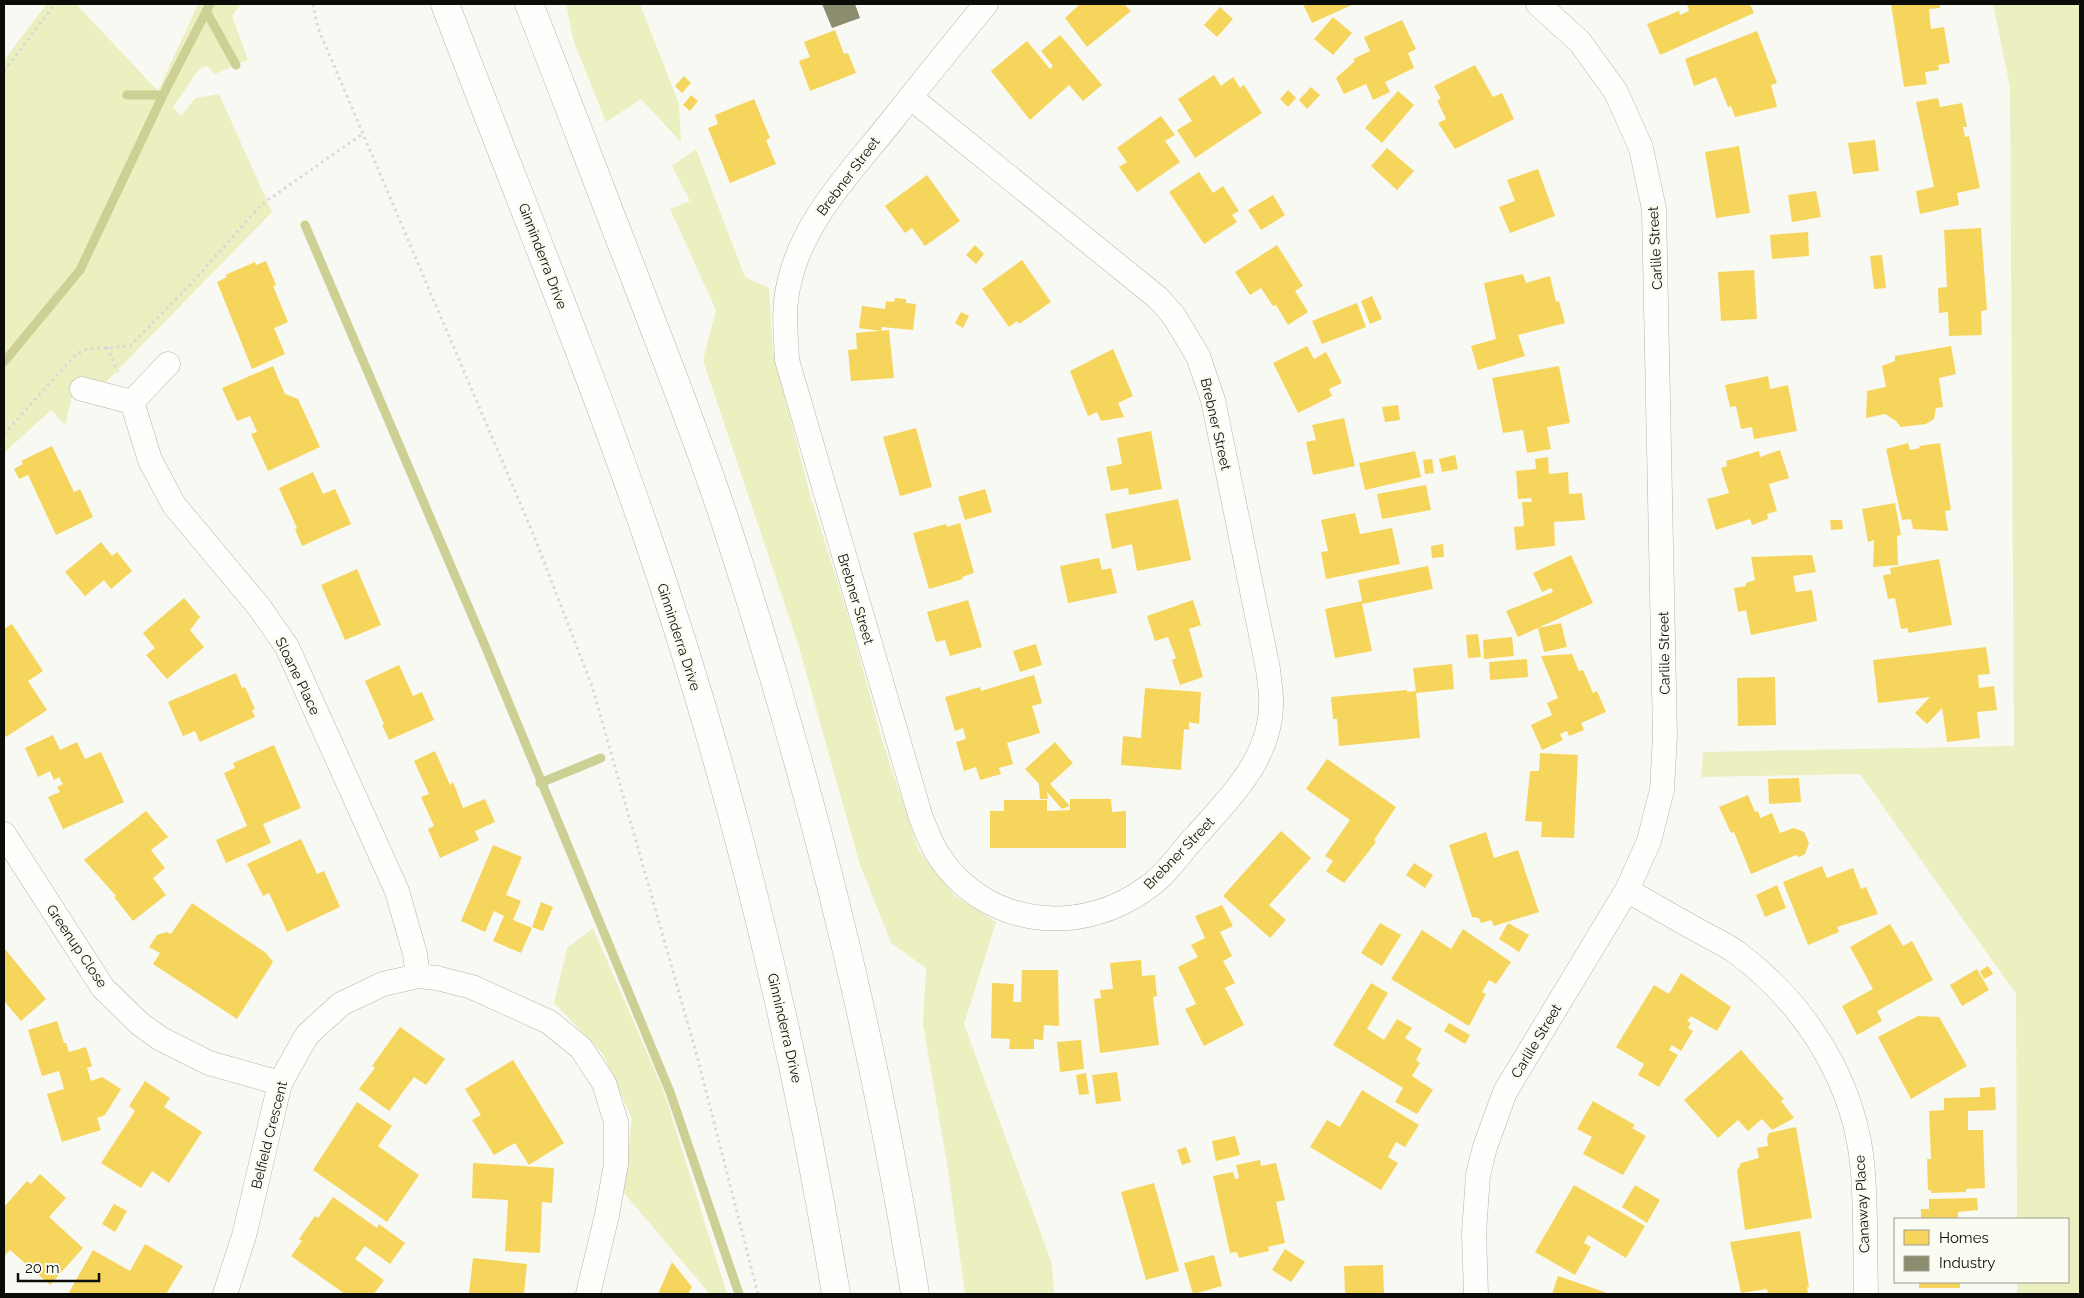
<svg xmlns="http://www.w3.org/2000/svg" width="2084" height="1298" font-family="Raleway,sans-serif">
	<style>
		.green { fill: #ecefbf }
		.homes { fill: #f6d55c }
		.industry { fill: #8c8c6e }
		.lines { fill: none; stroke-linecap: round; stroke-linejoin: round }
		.stream { stroke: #cdd094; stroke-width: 9 }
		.street-casing { stroke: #b3b3af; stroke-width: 25 }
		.primary-casing { stroke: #b3b3af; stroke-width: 29 }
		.path { stroke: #d8d8d6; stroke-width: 3; stroke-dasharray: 2.5 4; stroke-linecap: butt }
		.street { stroke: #fefefd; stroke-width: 24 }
		.primary { stroke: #fefefd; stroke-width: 28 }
		.labels { text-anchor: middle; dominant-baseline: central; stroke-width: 5; stroke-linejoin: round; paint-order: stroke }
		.street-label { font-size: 14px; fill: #0c0c09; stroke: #fbfcf1 }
	</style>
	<rect width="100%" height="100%" fill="#f9f9f4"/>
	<path class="green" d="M47 4H76L158 91 198 4H241L232 16 248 60 215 74 207 66 199 69 173 107 181 116 195 98 219 94 272 212 106 382 75 385 65 425 51 410 4 453V60Z
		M566 4H640L679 104 681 142 641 99 606 122 574 42Z
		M1993 4H2080V1294H2017V1282H2068V1219H2017L2016 994 1860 774 1701 777 1703 752 2014 746 2010 87Z
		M696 149 745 277 769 288 773 352 811 498 851 625 882 740 919 851 955 896 996 922 964 1024 1052 1264 1054 1294H965L948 1169 923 1024 926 968 891 943 859 862 799 647 703 360 716 310 670 209 690 201 672 166Z
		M593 928 664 1092 727 1294H710L623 1192 632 1119 603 1054 554 1003 567 948Z"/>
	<path class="homes" d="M1080 4H1124L1131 11 1087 47 1065 18Z
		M1303 4H1354L1312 23Z
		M1687 4H1750L1754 13 1660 55 1647 24 1679 11 1680 15 1689 11Z
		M1891 4H1940V8L1929 9 1931 29 1944 27 1950 63 1938 65 1939 70 1925 72 1927 84 1904 87Z
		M1220 7 1233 19 1217 37 1204 25Z
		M1333 17 1352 33 1333 55 1314 39Z
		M1402 20 1416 49 1408 53 1414 68 1385 82 1390 92 1373 100 1366 84 1344 94 1336 78 1355 61 1353 59 1370 51 1364 37Z
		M835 30 844 54 848 53 856 73 810 91 799 61 810 57 804 42Z
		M1757 31 1777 83 1771 85 1777 107 1735 117 1731 106 1728 107 1716 77 1694 86 1685 59Z
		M1060 35 1102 85 1083 101 1069 85 1030 120 991 71 1027 41 1050 69 1053 66 1041 51Z
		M1475 65 1493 97 1502 93 1514 119 1455 149 1438 123 1446 119 1437 100 1441 99 1434 86Z
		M1214 75 1221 86 1233 77 1240 88 1244 85 1262 113 1195 158 1177 130 1192 121 1178 99Z
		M684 76 691 83 682 93 675 86Z
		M1311 87 1320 95 1307 109 1299 100Z
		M1288 90 1296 98 1288 107 1280 99Z
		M1398 91 1414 105 1382 143 1365 128Z
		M691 95 698 101 690 111 683 105Z
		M1938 98 1940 107 1962 103 1967 127H1963L1965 137 1969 136 1980 188 1957 193 1959 205 1920 214 1916 191 1934 187 1916 102Z
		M754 99 770 138 766 140 776 164 730 183 708 128 718 124 715 115Z
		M1161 116 1175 135 1165 141 1180 162 1137 192 1119 167 1127 162 1117 148Z
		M1875 140 1879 171 1853 174 1848 143Z
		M1739 146 1750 213 1716 218 1705 152Z
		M1387 148 1414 171 1397 190 1371 166Z
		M1538 169 1555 216 1510 233 1499 207 1515 201 1507 180Z
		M1199 172 1213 193 1223 186 1239 211 1232 215 1237 222 1204 244 1169 192Z
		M927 175 960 221 925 246 912 228 905 233 885 206Z
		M1816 191 1821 217 1792 222 1788 195Z
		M1273 195 1285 215 1261 230 1248 210Z
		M1981 228 1987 310 1981 311 1982 335 1949 336 1948 312 1939 313 1938 288 1947 287 1944 230Z
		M1808 232 1809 256 1772 259 1770 235Z
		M975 245 984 254 976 264 966 255Z
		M1277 245 1303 286 1295 291 1308 312 1288 325 1276 305 1273 306 1261 288 1250 295 1235 272Z
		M1882 255 1886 288 1874 289 1870 256Z
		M1022 260 1051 302 1019 324 1017 321 1009 327 982 289Z
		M266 261 276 285 273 286 288 322 274 328 285 354 252 369 217 282 227 277 225 275 255 262 256 265Z
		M1754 270 1757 319 1721 321 1718 272Z
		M1523 274 1526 283 1550 276 1556 302 1559 301 1565 323 1518 335 1525 356 1478 370 1471 346 1496 339 1484 283Z
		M1372 296 1382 319 1370 324 1361 301Z
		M895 298 906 299V303L916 304 913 330 882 327 881 331 859 328 862 306 885 309 886 301 894 302Z
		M1357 303 1366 327 1322 344 1312 321Z
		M961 312 969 316 963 328 955 323Z
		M889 330 894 378 851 381 848 350 857 349 856 333Z
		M1307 346 1314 359 1326 352 1342 383 1329 389 1332 396 1298 413 1273 363Z
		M1951 346 1956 374 1939 378 1943 407 1936 408 1934 419 1926 424 1901 427 1896 421 1885 414 1866 418 1867 391 1886 387 1882 366 1895 361V356Z
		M1113 349 1133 396 1118 403 1124 417 1101 421 1097 412 1088 416 1070 371Z
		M273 366 285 394 298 399 320 447 268 471 251 434 257 432 250 416 237 421 222 388Z
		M1559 366 1570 423 1547 427 1551 449 1527 453 1523 430 1503 433 1492 378Z
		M1768 376 1770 389 1788 385 1797 431 1754 439 1752 427 1741 429 1736 406 1730 407 1725 385Z
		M1398 405 1400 420 1385 422 1382 407Z
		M1344 418 1355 466 1313 475 1306 442 1316 440 1312 425Z
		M916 428 932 487 900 496 883 437Z
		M1151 431 1162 489 1129 495 1128 488 1111 491 1106 467 1122 464 1117 438Z
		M1908 443 1910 450 1920 448 1919 446 1940 443 1951 510 1945 511 1948 531 1913 529 1911 519 1902 520 1886 449Z
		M52 446 74 492 80 489 93 517 56 535 28 475 19 479 14 469 23 464 21 461Z
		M1780 450 1789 478 1769 484 1777 511 1767 514 1768 519 1752 525 1750 519 1716 530 1707 499 1729 493 1721 468 1727 466 1726 461 1759 451 1760 457Z
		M1415 451 1421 477 1365 490 1359 463Z
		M1455 455 1458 469 1442 472 1439 459Z
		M1548 457 1549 474 1568 472 1569 494 1582 493 1585 520 1554 522 1555 546 1516 550 1514 527 1524 526 1522 502H1532L1531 498 1518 499 1516 471 1536 469 1535 459Z
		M1432 459 1434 473 1425 474 1423 460Z
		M313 472 323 494 335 489 351 524 302 546 295 529 297 528 279 488Z
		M1426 485 1431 510 1382 519 1377 494Z
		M985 489 992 512 965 520 958 497Z
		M1178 499 1191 560 1137 571 1132 544 1112 549 1105 514Z
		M1895 503 1901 535 1897 536 1898 565 1873 567 1874 540 1868 542 1862 509Z
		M1355 513 1360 534 1392 528 1400 564 1326 579 1321 552 1328 551 1321 520Z
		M1830 520H1842L1843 529 1831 530Z
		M960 523 974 573 962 577 963 579 929 589 913 533 946 524 947 527Z
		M101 542 112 556 117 552 132 571 111 589 104 580 85 596 65 572Z
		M1443 544 1444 557 1432 558 1431 546Z
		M1571 555 1593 603 1518 637 1506 611 1553 592 1551 588 1542 592 1533 573Z
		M1812 555 1816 572 1793 576 1796 592 1812 590 1817 621 1751 635 1746 610 1738 612 1734 588 1746 586V583L1755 580 1751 557Z
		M1099 558 1102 570 1111 568 1117 593 1068 603 1060 566Z
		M1939 559 1952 625 1908 633V628L1901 629 1895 598 1888 599 1883 575 1891 574 1890 568Z
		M1428 566 1433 589 1362 604 1372 651 1335 658 1325 609 1362 601 1358 580Z
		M357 569 381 625 345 640 321 585Z
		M184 598 200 617 190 630 204 647 167 679 146 655 155 648 143 633Z
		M968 600 982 647 950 656 945 640 936 642 927 612Z
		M1193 600 1201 625 1189 629 1203 677 1180 685 1172 660 1176 658 1168 637 1155 641 1147 616Z
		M1561 623 1567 647 1544 652 1538 628Z
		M12 624 43 671 28 681 47 710 6 737 4 734V629Z
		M1478 634 1481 657 1468 658 1466 635Z
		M1512 637 1514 656 1484 659 1483 640Z
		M1036 644 1042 665 1020 672 1013 651Z
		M1986 647 1990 674 1978 675 1979 688 1994 686 1997 710 1977 712 1980 738 1947 742 1942 708 1927 724 1915 713 1930 697 1878 703 1873 660Z
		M1572 654 1579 671 1583 670 1593 693 1597 691 1606 712 1581 723 1584 730 1569 736 1567 731 1560 734 1563 740 1542 750 1531 725 1552 715 1547 703 1558 698 1541 656Z
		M1527 659 1528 677 1490 680 1489 662Z
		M1452 664 1454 689 1416 693 1413 668Z
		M399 665 413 696 422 692 434 720 389 740 382 725 384 724 365 681Z
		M236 673 242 688 245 687 255 709 252 710 255 717 200 742 195 731 183 736 168 702Z
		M1034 675 1042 703 1032 706 1040 733 1007 743 1013 764 999 768 1001 774 980 780 976 767 964 771 956 742 966 739 963 728 955 731 945 697 980 687 981 691Z
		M1775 677 1776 725 1738 726 1737 678Z
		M1145 688 1201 692 1199 724 1189 722V730L1184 729 1181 770 1121 765 1123 736 1141 738Z
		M1407 690V692L1416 691 1420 738 1339 746 1337 719H1333L1331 697Z
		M53 735 60 750 77 742 85 759 101 752 124 802 63 829 48 797 60 792 57 787 63 784 59 777 54 780 50 771 38 777 25 748Z
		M1055 742 1073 763 1050 784 1070 806 1062 809 1047 792 1048 799H1040L1039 784 1025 769Z
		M274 745 301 808 263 824 271 843 226 863 216 840 247 826 224 773 235 768 233 763Z
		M435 751 450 785 453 782 463 808 485 799 495 822 475 831 479 840 440 858 428 829 434 826 421 797 429 794 414 761Z
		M1540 753 1578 755 1574 838 1541 837 1542 822 1525 821 1530 771H1539Z
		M1327 759 1396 807 1374 840 1376 842 1344 883 1326 871 1333 861 1325 856 1350 820 1306 789Z
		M1799 778 1801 802 1769 804 1768 779Z
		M1748 795 1755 812 1758 811 1760 818 1772 813 1780 833 1794 828 1804 832 1809 843 1805 854 1799 857 1796 855 1751 874 1734 832 1731 833 1719 807Z
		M1070 799H1111L1112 812 1126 811V848H990V811H1004V800H1047V811L1070 810Z
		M146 811 168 837 151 850 165 868 153 878 166 895 133 921 114 897 116 896 84 860Z
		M1281 831 1311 858 1269 905 1286 920 1270 938 1223 896Z
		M1486 832 1494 858 1518 850 1539 912 1494 926 1491 920 1481 923 1479 918 1472 917 1449 845Z
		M301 839 317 874 324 871 340 907 287 932 269 893 263 896 247 864Z
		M493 845 522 857 506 895 521 901 513 920 532 928 521 953 493 941 504 916 494 911 485 932 461 921Z
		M1414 863 1433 875 1425 888 1406 875Z
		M1822 866 1827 878 1853 868 1861 889 1866 887 1878 914 1837 927 1839 932 1808 945 1783 882Z
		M1777 885 1786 908 1765 917 1756 895Z
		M541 902 553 907 543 931 532 927Z
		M192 903 266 953 273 962 237 1019 153 964 160 953 149 947 157 935 167 932 171 934Z
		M1222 905 1233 926 1220 932 1232 956 1223 961 1235 983 1225 988 1244 1025 1204 1046 1185 1009 1196 1004 1178 967 1198 957 1191 945 1205 938 1195 916Z
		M1380 923 1401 935 1382 966 1361 953Z
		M1508 923 1529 935 1519 952 1499 939Z
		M1890 924 1903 946 1912 941 1933 980 1877 1011 1882 1021 1857 1035 1842 1006 1873 989 1850 947Z
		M1463 929 1511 962 1496 984 1489 980 1482 992 1486 994 1469 1026 1391 979 1422 930 1451 949Z
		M4 948 46 999 21 1021 4 1001Z
		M1141 960 1142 976 1155 975 1157 996 1153 997 1159 1045 1100 1053 1094 999 1101 998 1100 990 1113 989 1110 963Z
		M1988 966 1993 974 1984 979 1980 971Z
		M1977 969 1989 990 1962 1006 1950 985Z
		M1022 970H1058L1059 1026 1044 1025 1043 1040 1034 1039V1049H1009L1010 1039 991 1038 992 983 1014 984 1013 1002H1021Z
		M1681 973 1731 1007 1717 1031 1691 1016 1687 1021 1691 1023 1688 1028 1693 1031 1681 1051 1672 1045 1669 1050 1678 1055 1659 1087 1638 1075 1644 1064 1616 1047 1654 985 1669 994Z
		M1371 983 1388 993 1367 1029 1384 1040 1397 1019 1412 1028 1405 1038 1422 1049 1416 1060 1420 1063 1412 1076 1433 1090 1417 1114 1395 1102 1403 1088 1333 1045Z
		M1918 1016 1939 1017 1967 1066 1911 1099 1878 1037Z
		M57 1021 64 1043H66L69 1052 86 1047 92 1066 87 1068 91 1081 102 1077 121 1089 105 1115 97 1118 101 1130 62 1142 47 1094 64 1089 59 1071 42 1076 28 1030Z
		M1449 1023 1470 1035 1465 1044 1444 1031Z
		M400 1027 445 1059 426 1085 414 1077 389 1111 359 1089 375 1068 372 1066Z
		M1081 1040 1084 1069 1060 1072 1057 1042Z
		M1741 1050 1784 1099 1781 1101 1794 1118 1772 1130 1762 1119 1748 1131 1738 1120 1718 1138 1684 1100Z
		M513 1060 564 1143 529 1165 515 1143 494 1155 472 1120 481 1115 465 1089Z
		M1117 1072 1121 1101 1096 1104 1092 1075Z
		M1086 1073 1089 1094 1079 1095 1076 1075Z
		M145 1081 170 1098 164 1107 202 1132 169 1183 152 1171 141 1188 101 1163 135 1111 129 1106Z
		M1995 1087 1996 1110 1968 1111V1130H1983L1985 1188 1966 1189V1192L1931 1193V1190H1928L1927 1159H1931L1929 1111 1944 1110V1098L1980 1097V1088Z
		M1362 1090 1419 1125 1405 1147 1396 1142 1388 1157 1398 1163 1381 1190 1310 1147 1327 1120 1340 1127Z
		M1593 1101 1635 1125 1632 1128 1646 1136 1623 1175 1583 1154 1592 1137 1577 1129Z
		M357 1102 392 1126 378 1146 419 1175 387 1222 313 1170Z
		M1796 1127 1812 1218 1745 1230 1737 1171 1741 1163 1759 1158 1757 1148 1768 1146 1767 1138 1769 1133Z
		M1235 1136 1240 1155 1216 1161 1212 1141Z
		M1186 1147 1191 1162 1182 1165 1177 1150Z
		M1260 1160 1261 1166 1276 1163 1285 1200 1276 1202 1285 1243 1268 1247 1269 1251 1239 1258 1237 1252 1230 1253 1213 1176 1233 1172 1235 1179 1239 1178 1236 1165Z
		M473 1163 554 1168 552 1203 542 1202 540 1253 505 1251 508 1200 472 1198Z
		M40 1174 66 1198 49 1217 83 1248 50 1285 10 1250 4 1256V1207L27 1181 31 1184Z
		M1154 1183 1179 1271 1146 1280 1121 1192Z
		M1574 1185 1645 1226 1626 1258 1588 1235 1584 1243 1591 1247 1575 1275 1535 1252Z
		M1635 1185 1660 1200 1647 1223 1622 1207Z
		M333 1197 377 1228 379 1224 405 1243 390 1264 365 1246 355 1259 384 1280 374 1294H345L291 1256 302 1241 299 1239 315 1216 318 1218Z
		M1977 1198 1978 1210 1958 1212V1219H1921V1209H1929V1199Z
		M114 1204 127 1211 115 1232 102 1224Z
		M1800 1231 1809 1287H1807L1808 1294H1768L1767 1289 1741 1293 1730 1242Z
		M145 1244 183 1266 166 1294H68L93 1250 130 1271Z
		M1285 1249 1305 1262 1291 1282 1272 1270Z
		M1214 1255 1222 1286 1193 1294 1184 1263Z
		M473 1258 527 1264 524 1294H469Z
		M672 1262 692 1287 688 1294H658Z
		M1383 1265 1384 1294H1345L1344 1266Z
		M1558 1276 1610 1294H1552Z
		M1919 1282H1960V1288H1919Z"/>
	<path class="industry" d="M822 4H855L860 18 832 28Z"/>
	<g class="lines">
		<path class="stream" d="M206 11 236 65
			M127 95H163
			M305 225 483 641 670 1092 739 1294
			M4 362 80 270 163 95 210 4
			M540 783 601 758"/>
		<g class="street-casing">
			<path id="street" d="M910 97 1158 298 1174 316 1198 356 1213 400 1268 669C1269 681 1272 694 1271 707 1269 761 1228 800 1195 837 1180 853 1166 875 1148 887 1082 937 986 928 939 856 931 845 927 831 921 818L787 360C786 336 783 311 788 288 800 225 847 176 886 128 919 86 952 45 986 4
				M82 389 132 402 150 460 174 505 260 608 287 647 397 891 415 954 418 976
				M132 402 168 364
				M4 834 103 988 140 1024 161 1039 209 1063 280 1083
				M1627 890C1651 904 1675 918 1699 931 1711 938 1725 944 1736 952 1806 1004 1857 1084 1863 1173 1866 1213 1865 1254 1866 1294
				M225 1294 244 1236 280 1083 307 1035 341 1004 383 984 418 976 437 978 472 987 549 1022 581 1048 604 1083 616 1122V1164L607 1215 588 1294
				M1476 1294 1474 1233 1478 1175 1485 1147 1505 1092 1627 890 1649 841 1662 790 1665 736 1654 209 1641 148 1616 92 1580 42 1538 4"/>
		</g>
		<g class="primary-casing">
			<path id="primary" d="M445 4C511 177 582 349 643 524 730 775 793 1033 836 1294
				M529 4C564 92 597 181 632 270 664 354 698 438 726 524 809 776 873 1032 915 1294"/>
		</g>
		<path class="path" d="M313 4 318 28 534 536 592 686 697 1056 758 1294
			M4 71 55 4
			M107 347 118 372
			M4 434 76 354 87 349 130 346 189 286 262 204 364 133"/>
		<use href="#street" class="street"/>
		<use href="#primary" class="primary"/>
	</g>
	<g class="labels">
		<g class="street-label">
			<text transform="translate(848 176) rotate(-53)">Brebner Street</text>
			<text transform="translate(1655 248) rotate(-93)">Carlile Street</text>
			<text transform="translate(543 256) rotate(69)">Ginninderra Drive</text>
			<text transform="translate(1216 424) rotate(77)">Brebner Street</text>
			<text transform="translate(856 599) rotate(73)">Brebner Street</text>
			<text transform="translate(679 637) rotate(72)">Ginninderra Drive</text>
			<text transform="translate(1664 653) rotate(-91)">Carlile Street</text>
			<text transform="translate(298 676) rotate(64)">Sloane Place</text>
			<text transform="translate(1179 853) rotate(-46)">Brebner Street</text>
			<text transform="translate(77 946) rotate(56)">Greenup Close</text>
			<text transform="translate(785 1028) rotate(77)">Ginninderra Drive</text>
			<text transform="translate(1536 1041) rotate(-59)">Carlile Street</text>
			<text transform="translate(269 1135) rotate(-76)">Belfield Crescent</text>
			<text transform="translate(1862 1204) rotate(-93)">Canaway Place</text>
		</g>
	</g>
	<rect width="2084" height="1298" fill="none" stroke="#0c0c09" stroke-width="10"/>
	<rect x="1894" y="1218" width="175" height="65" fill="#fbfcf1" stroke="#9b9c94"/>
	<rect x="1904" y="1230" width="25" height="15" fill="#f6d55c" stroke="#9b9c94"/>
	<text x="1939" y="1243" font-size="15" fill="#0c0c09">Homes</text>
	<rect x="1904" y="1256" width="25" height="15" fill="#8c8c6e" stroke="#9b9c94"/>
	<text x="1939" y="1268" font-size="15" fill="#0c0c09">Industry</text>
	<path d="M18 1273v8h81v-8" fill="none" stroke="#0c0c09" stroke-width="2.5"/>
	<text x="25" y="1273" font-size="15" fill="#0c0c09" stroke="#fbfcf1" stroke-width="4" paint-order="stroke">20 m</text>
</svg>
